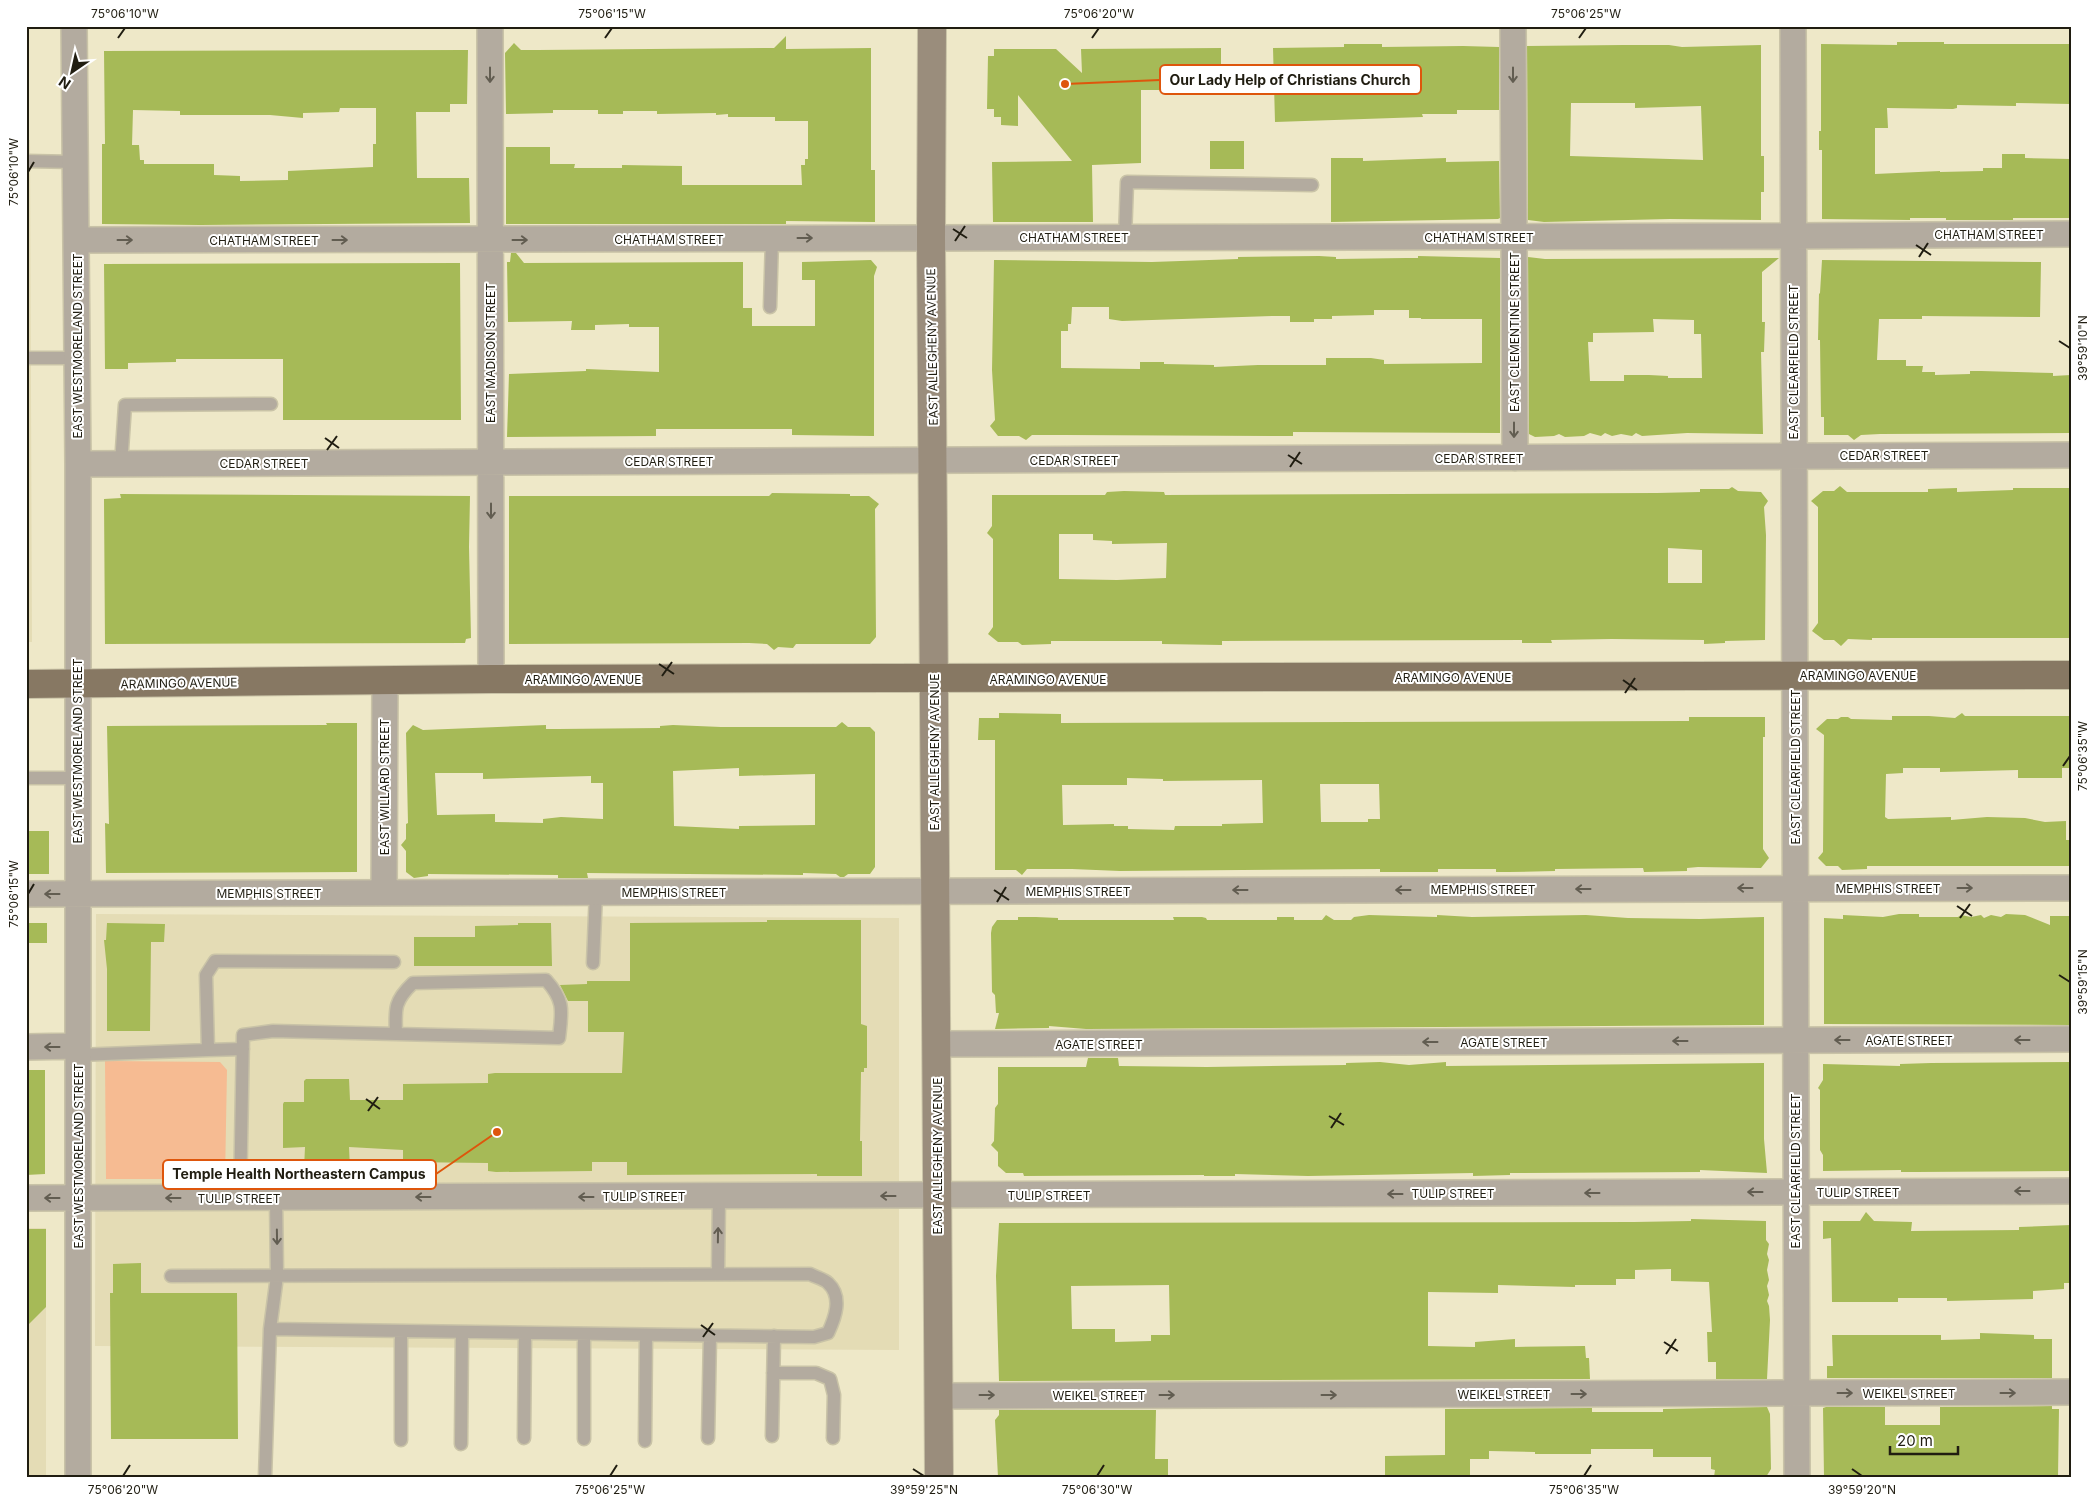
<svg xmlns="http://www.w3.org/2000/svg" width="2097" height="1503" font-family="Inter,sans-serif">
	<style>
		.built { fill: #e4dcb5 }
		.green { fill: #f6bb92 }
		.building { fill: #a6ba57; fill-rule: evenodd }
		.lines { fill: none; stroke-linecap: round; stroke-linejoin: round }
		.lane-casing { stroke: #c9c3a7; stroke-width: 15 }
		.street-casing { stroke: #c9c3a7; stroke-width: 28 }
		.secondary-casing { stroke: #c9c3a7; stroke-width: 30 }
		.primary-casing { stroke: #c9c3a7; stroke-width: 30 }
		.lane { stroke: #b3ab9f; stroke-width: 12 }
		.street { stroke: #b3ab9f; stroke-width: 25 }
		.secondary { stroke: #9a8d7c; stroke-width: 28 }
		.primary { stroke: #877863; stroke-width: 28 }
		.oneway { stroke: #625d51 }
		.ticks { fill: none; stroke: #201d11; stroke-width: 2 }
		.labels { text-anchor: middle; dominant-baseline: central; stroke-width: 4; stroke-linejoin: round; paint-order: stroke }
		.street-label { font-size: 12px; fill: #201d11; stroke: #fff }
		.leader { fill: none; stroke: #de560c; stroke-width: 2 }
		.callout-dot { fill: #de560c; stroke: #fff; stroke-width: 2 }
		.callout { fill: #fff; stroke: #de560c; stroke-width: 2 }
		.callout-label { font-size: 14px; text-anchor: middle; font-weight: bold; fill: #201d11 }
		.neatline { fill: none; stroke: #201d11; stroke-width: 2 }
		.ticks-label { font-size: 12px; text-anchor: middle; fill: #201d11 }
	</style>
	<rect width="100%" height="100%" fill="#eee8c8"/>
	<path class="built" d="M26 140H30L32 642H26Z
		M96 914 899 918V1350L95 1346Z
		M26 1228H46V1477H26Z"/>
	<path class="green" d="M105 1061 220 1062 227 1070 225 1179H106Z"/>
	<path class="building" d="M786 36V49L871 48V170H875V222L786 221V224H506V147H550V164H575L574 168H622V165L682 166V185H802L801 165H805V159H808V121H775V117H728V114L716 115V113L657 114V111H623V114H598V110H553V113L506 114 505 53 514 43 521 50H538L774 48Z
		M1897 42H1944V44H2071V104L2016 103V106L1957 105V108L1953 109 1887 108 1888 128H1875V174L1940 171V172L1983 171V168H2002V154H2025V158L2071 159V218H2013V220H1946V218H1910V220L1822 219V150H1819V131H1821V44L1897 45Z
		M1344 44H1382V47L1463 46 1499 47V110H1457V114H1422L1423 117 1275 122 1273 48 1344 47Z
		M1623 45H1669L1682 47 1761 45V156H1764V192H1761V220L1670 219 1544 222 1528 220 1527 46ZM1571 103H1635V108L1701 106 1703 160 1570 156Z
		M1221 48V90H1141V163L1092 165 1093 222H993L992 162 1072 161 1018 95V126L1001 125V117H994V109H987L988 56H994V49H1056L1082 73 1081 49Z
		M468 50 467 104H450V112H416L417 178H469L470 223 200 225 102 224V144H105L104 51ZM340 108H376V144H373V167L288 171V180L240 181V176L214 175V164H144V160H140L139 145H132L133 110 180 111V115H270L303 118V113L339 112Z
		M1210 141H1244V169H1210Z
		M1331 158H1363V161L1446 158V162L1499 161 1500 218 1498 219 1331 222Z
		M511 253H516L524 263 743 262V308H752V326H815V280H802V262L871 260 877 267 874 276V436L792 435V429H656V436L507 437 509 374 586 371V369L659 372V327H629V324L595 325V330H571L572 321 508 322 507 262H510Z
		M1319 256 1336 257V259L1406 258H1418V256L1500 258V433L1293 432V436L1066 435H1032L1026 440 1019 436H998L990 426 995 420 992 370 994 260 1152 262 1238 259V257ZM1072 307H1109V319L1122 321 1272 316H1290V322H1314V319H1332V316L1374 315V310H1409V318H1421V319H1482V363L1384 364V360L1371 358H1326V365H1258L1214 367V365L1164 364V362H1140V369L1061 368V331H1068V324H1071Z
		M1528 257 1545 259 1779 258 1762 272V322H1765L1764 352H1761L1763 434 1687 433 1642 436 1636 433 1632 436 1621 434 1612 436 1605 433 1601 436 1590 433 1584 436 1565 437 1559 434 1554 436 1535 437 1529 434ZM1653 319 1694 320V334H1701L1702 378H1668V376L1649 375H1624V381H1590L1588 342H1593V333L1654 332Z
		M1822 260 2041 262 2040 317 1922 316V319H1879L1877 360H1906V366H1923L1922 372H1935V375L1970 374V371H1981L2053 373V376L2071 375V433L1880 434 1861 435 1854 440 1848 435H1824V417H1821L1820 340H1818L1819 294 1820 293Z
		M460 263 461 420H283V359H176V362L128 363V369H105L104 264Z
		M1840 486 1847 492H1928V489L1957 488V492L1984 491 2013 490V488H2071V638H1872V640L1848 639 1841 646 1834 640H1824L1812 631 1818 623V507L1811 501 1823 491H1834Z
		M1732 487 1738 491 1761 492 1768 501 1764 507 1766 535 1765 640 1725 641V643L1704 644V640L1612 639 1551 640 1552 643H1522V640L1222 641V645L1162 644V641H1051V644L1022 645 1018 642H998L988 634 993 627V539L987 533 992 526V495H1105L1107 492 1124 491 1164 492 1165 495 1657 493 1700 492V489H1729ZM1059 534H1093V540L1112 541V544L1167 543 1166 578 1117 580 1059 579ZM1668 548 1702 550V583H1668Z
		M772 493 850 494V496H869L879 504 875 509 876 637 870 644H796L793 648 778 647 774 650 767 644 749 643 509 644V496H769Z
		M120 494 470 496 469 547 471 638 466 639 465 643 105 644 104 499 121 498Z
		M999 713 1061 714V723L1689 721V717H1765V737H1763V849L1769 858 1761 868 1698 867 1687 868V871L1644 872 1643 868 1555 869V871L1509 872H1496V869H1438V872H1380V869L1120 871 1072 869H1027L1022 875 1016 870H995V740H978L979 718H999ZM1127 778 1163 779V781L1262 780 1263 823 1222 824V826H1175L1174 830 1128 829V826H1114V824L1063 825 1062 785H1127ZM1320 784H1379L1380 819H1368V822H1321Z
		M1962 713 1965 716H2071V768H2062V778H2018V770L1940 772V768H1903V773L1886 774 1885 817 1888 819 1951 817V820L1987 817 2025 818 2045 822 2066 821V840H2071V866H1867V869L1842 870 1838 866H1826L1818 858 1823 852 1824 735 1816 729 1827 719H1838L1841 717H1848L1851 719 1892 720V716H1929L1955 718Z
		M842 722 848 727H870L875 732V867L870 874H848L844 877H840L836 874 803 873V875L587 873 588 878H558V875L428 874V876L414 878 406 872V851L401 845 406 839V824L408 823 406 733 413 725 423 730 546 725V729H558L660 728V726L673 725 721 727H836ZM739 768V776L815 774V825L739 826V829L674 826 673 771ZM435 773H483V779L591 776V783H603V819L561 817 543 819V823L495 822V814L437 815Z
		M326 723H357V872L106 873 105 823 109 824 107 726 327 725Z
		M26 831H49V874H26Z
		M1899 914H1919V917H1958L1961 915 1971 917 1981 915 1984 918 1991 915 2001 917 2006 914 2025 915 2050 925V916H2071V1025L1824 1024V918L1843 919V915L1883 917Z
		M1326 915 1334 920H1351L1354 917 1369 915 1437 917V915L1472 917 1586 915 1628 918 1700 919 1764 917V1025L1086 1029 1049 1026V1028L995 1029 999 1013H996L995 995 992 992 991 933 992 927 997 920H1018V917H1036L1058 918V920H1174L1173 917H1202L1206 918 1207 920H1277V917H1294V920H1322Z
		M767 920H861V1024L867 1026V1068H864V1072H861L860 1141H862V1176H817V1174L627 1175V1162H592V1171L496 1172 488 1171V1163L403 1162V1150L349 1147 350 1169H304L305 1147 283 1148V1104L284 1102H304V1081L306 1079H349L350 1100H403V1084L488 1083V1074L495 1073H622L624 1032H588V1001H568L560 985 587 984V981H630V923L767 922Z
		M26 923H47V943H26Z
		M107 923 165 924 164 942H151L150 1031H107V969L104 940H106Z
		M518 923H551L552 966H414V937H475V926L518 925Z
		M1088 1058H1118L1119 1066 1207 1067 1346 1065V1063L1380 1062 1409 1065 1446 1062V1066L1764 1063V1139L1767 1173 1700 1170V1172L1510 1173V1175L1473 1176V1173L1308 1176 1235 1174V1176H1204V1175L1024 1176 1023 1173H1006L998 1166V1152L991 1145 994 1141 995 1108 998 1104V1067H1086Z
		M2071 1062V1171L1915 1172H1901V1170L1823 1171V1155L1820 1150V1090L1818 1088 1823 1080V1064L1900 1066V1064L1931 1063Z
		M26 1070H45V1174L26 1175Z
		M1866 1212 1874 1221 1912 1222 1911 1231 2019 1230V1227L2071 1225V1283H2064V1289L2033 1291V1299L1947 1301V1298H1898V1302H1832L1831 1238 1823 1239V1221H1860Z
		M1691 1219 1766 1221V1240L1769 1244 1767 1254 1769 1260 1767 1270 1769 1280 1767 1286 1769 1295 1767 1301 1769 1306 1770 1320 1767 1379H1716V1362H1708L1707 1332H1712L1709 1282 1671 1281V1269L1635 1270V1279H1616V1285H1575V1287L1498 1285V1293L1428 1292V1346L1475 1347V1342L1515 1339V1347L1585 1346 1586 1358H1589L1590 1379 999 1381 996 1276 999 1223 1634 1222 1691 1221ZM1169 1285 1170 1335H1151V1341L1115 1342V1329H1072L1071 1286Z
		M26 1229H46V1307L26 1327Z
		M141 1263V1293H237L238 1439H111L110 1293H113V1264Z
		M1980 1333 2034 1335V1339H2052V1378H1827V1366H1833L1832 1335H1941V1340L1980 1339Z
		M2052 1406V1409H2059L2058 1477H1824L1823 1408 1826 1407H1885V1425H1940V1407Z
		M1767 1407 1770 1414 1771 1469 1766 1477H1714L1715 1470 1711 1469V1457H1653V1449H1591V1454H1535V1452L1489 1451V1459H1470V1477H1385V1456L1445 1455V1409L1592 1408V1412H1663V1409Z
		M999 1410H1156L1155 1459H1168V1477H998L995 1420 999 1415Z"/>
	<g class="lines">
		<g class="lane-casing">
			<path id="lane" d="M26 161 76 162
				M1125 237 1127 182 1312 185
				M770 307 772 239
				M26 358H77
				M121 464 125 405 271 404
				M26 778H77
				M593 963 596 892
				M243 1049 208 1050 206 975 215 961 394 962
				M78 1055 208 1050
				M240 1198 243 1035 273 1031 559 1038C562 1011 565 1001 546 980L413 983C394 1001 395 1009 396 1034
				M718 1274 719 1196
				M171 1276 810 1274C815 1277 824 1279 828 1283 843 1297 835 1318 828 1333L814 1337 270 1329
				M401 1332V1440
				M584 1334V1439
				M773 1373H816L830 1379 834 1395 833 1438
				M772 1436 774 1336
				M524 1438 525 1333
				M708 1438 710 1335
				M645 1441 646 1335
				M461 1444 462 1332
				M265 1477 270 1329 277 1276 276 1198"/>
		</g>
		<g class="street-casing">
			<path id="street" d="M74 26 78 464V1477
				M490 26 491 679
				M1513 26 1515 458
				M1793 26 1797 1477
				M77 240 1793 236 2071 234
				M78 464 2071 455
				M384 893 385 680
				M26 894 2071 888
				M937 1044 2071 1039
				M26 1047 78 1046
				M26 1198 2071 1191
				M938 1396 2071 1392"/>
		</g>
		<g class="secondary-casing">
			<path id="secondary" d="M932 26 931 238 939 1477"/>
		</g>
		<g class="primary-casing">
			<path id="primary" d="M26 684 491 679 2071 675"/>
		</g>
		<use href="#lane" class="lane"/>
		<use href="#street" class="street"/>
		<use href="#secondary" class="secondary"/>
		<use href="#primary" class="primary"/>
	</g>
	<defs><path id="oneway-shaft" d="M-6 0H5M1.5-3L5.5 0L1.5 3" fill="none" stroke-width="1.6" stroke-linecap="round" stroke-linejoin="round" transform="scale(1.25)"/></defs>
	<g class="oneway">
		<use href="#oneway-shaft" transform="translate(490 75) rotate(90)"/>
		<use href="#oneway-shaft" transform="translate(1513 75) rotate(90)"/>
		<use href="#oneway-shaft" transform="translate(805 238)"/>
		<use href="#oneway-shaft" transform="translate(125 240)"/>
		<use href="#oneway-shaft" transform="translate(340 240)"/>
		<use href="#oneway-shaft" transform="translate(520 240)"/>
		<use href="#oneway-shaft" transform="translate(1514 430) rotate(90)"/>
		<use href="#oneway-shaft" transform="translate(491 511) rotate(90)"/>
		<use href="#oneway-shaft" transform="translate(1745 888) rotate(180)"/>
		<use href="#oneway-shaft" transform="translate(1965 888)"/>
		<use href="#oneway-shaft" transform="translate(1583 889) rotate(180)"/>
		<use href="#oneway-shaft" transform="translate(1240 890) rotate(180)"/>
		<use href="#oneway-shaft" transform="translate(1403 890) rotate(180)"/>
		<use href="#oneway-shaft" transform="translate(52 894) rotate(180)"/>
		<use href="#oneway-shaft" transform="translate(1842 1040) rotate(180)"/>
		<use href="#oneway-shaft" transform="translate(2022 1040) rotate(180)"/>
		<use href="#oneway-shaft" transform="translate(1680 1041) rotate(180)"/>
		<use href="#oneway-shaft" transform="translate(1430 1042) rotate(180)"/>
		<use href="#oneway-shaft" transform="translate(52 1047) rotate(180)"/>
		<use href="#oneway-shaft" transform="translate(2022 1191) rotate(180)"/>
		<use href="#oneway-shaft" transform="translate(1755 1192) rotate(180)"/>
		<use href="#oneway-shaft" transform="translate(1592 1193) rotate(180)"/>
		<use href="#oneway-shaft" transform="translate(1395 1194) rotate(180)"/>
		<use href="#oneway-shaft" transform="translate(888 1196) rotate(180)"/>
		<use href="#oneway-shaft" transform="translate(423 1197) rotate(180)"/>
		<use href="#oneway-shaft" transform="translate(586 1197) rotate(180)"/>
		<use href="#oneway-shaft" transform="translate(52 1198) rotate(180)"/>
		<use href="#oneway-shaft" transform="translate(173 1198) rotate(180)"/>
		<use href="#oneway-shaft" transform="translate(718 1235) rotate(-89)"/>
		<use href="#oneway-shaft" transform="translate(277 1237) rotate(89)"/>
		<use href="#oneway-shaft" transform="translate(1845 1393)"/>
		<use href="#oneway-shaft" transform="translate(2008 1393)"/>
		<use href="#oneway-shaft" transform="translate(1579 1394)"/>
		<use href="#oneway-shaft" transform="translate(987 1395)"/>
		<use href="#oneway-shaft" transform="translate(1167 1395)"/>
		<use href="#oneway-shaft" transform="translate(1329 1395)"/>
	</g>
	<path class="ticks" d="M118 38 125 28M605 38 612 28M1092 38 1099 28M1579 38 1586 28M28 172 34 162M953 229 967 238M955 241 965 226M1916 245 1931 255M1919 257 1928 243M2059 341 2070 348M325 438 339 448M327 450 337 436M1288 455 1302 464M1290 467 1300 452M659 664 674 674M662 676 672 662M1623 680 1637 690M1625 693 1635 678M2063 766 2070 756M994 890 1009 900M28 894 34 884M997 902 1006 887M1957 906 1972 916M1960 918 1970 904M2059 975 2070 982M366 1099 380 1109M368 1111 378 1097M1329 1116 1344 1125M1331 1128 1341 1113M701 1325 715 1335M703 1337 713 1323M1664 1342 1678 1351M1666 1354 1676 1339M913 1469 924 1476M1852 1469 1862 1476M123 1476 130 1465M610 1476 617 1465M1097 1476 1104 1465M1584 1476 1591 1465"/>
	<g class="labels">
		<g class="street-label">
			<text x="1989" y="234">CHATHAM STREET</text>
			<text x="1074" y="237">CHATHAM STREET</text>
			<text x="1479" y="237">CHATHAM STREET</text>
			<text x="669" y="239">CHATHAM STREET</text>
			<text x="264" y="240">CHATHAM STREET</text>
			<text transform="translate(1514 332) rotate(-90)">EAST CLEMENTINE STREET</text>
			<text transform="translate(77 346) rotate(-90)">EAST WESTMORELAND STREET</text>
			<text transform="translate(932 347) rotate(-91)">EAST ALLEGHENY AVENUE</text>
			<text transform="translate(490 353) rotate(-90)">EAST MADISON STREET</text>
			<text transform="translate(1793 362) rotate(-90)">EAST CLEARFIELD STREET</text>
			<text x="1884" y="455">CEDAR STREET</text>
			<text x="1479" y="458">CEDAR STREET</text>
			<text x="1074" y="460">CEDAR STREET</text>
			<text x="669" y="461">CEDAR STREET</text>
			<text x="264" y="463">CEDAR STREET</text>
			<text x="1858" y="675">ARAMINGO AVENUE</text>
			<text x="1453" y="677">ARAMINGO AVENUE</text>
			<text x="583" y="679">ARAMINGO AVENUE</text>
			<text x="1048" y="679">ARAMINGO AVENUE</text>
			<text transform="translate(179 683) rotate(-1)">ARAMINGO AVENUE</text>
			<text transform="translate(77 751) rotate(-90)">EAST WESTMORELAND STREET</text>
			<text transform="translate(934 752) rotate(-90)">EAST ALLEGHENY AVENUE</text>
			<text transform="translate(1795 767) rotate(-90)">EAST CLEARFIELD STREET</text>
			<text transform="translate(384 787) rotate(-90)">EAST WILLARD STREET</text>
			<text x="1888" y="888">MEMPHIS STREET</text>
			<text x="1483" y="889">MEMPHIS STREET</text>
			<text x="1078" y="891">MEMPHIS STREET</text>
			<text x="674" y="892">MEMPHIS STREET</text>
			<text x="269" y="893">MEMPHIS STREET</text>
			<text x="1909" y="1040">AGATE STREET</text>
			<text x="1504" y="1042">AGATE STREET</text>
			<text x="1099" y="1044">AGATE STREET</text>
			<text transform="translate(78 1156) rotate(-90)">EAST WESTMORELAND STREET</text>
			<text transform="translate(937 1156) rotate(-90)">EAST ALLEGHENY AVENUE</text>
			<text transform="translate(1795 1171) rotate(-90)">EAST CLEARFIELD STREET</text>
			<text x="1858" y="1192">TULIP STREET</text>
			<text x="1453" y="1193">TULIP STREET</text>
			<text x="1049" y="1195">TULIP STREET</text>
			<text x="644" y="1196">TULIP STREET</text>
			<text x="239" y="1198">TULIP STREET</text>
			<text x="1909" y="1393">WEIKEL STREET</text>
			<text x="1504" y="1394">WEIKEL STREET</text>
			<text x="1099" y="1395">WEIKEL STREET</text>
		</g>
	</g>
	<path class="leader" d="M1065 84L1160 80M497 1132L436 1174"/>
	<g class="callout-dot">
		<circle cx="1065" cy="84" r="5"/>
		<circle cx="497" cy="1132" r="5"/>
	</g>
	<g class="callout">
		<rect x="1160" y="65" width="261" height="29" rx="5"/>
		<rect x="163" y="1160" width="273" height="29" rx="5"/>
	</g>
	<g class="callout-label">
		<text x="1290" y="85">Our Lady Help of Christians Church</text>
		<text x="299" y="1179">Temple Health Northeastern Campus</text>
	</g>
	<rect width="2097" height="1503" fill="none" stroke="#ffffff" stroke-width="55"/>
	<g transform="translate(72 72) rotate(214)" stroke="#ffffff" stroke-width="4" paint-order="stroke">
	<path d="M0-4L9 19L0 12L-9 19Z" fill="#201d11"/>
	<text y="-8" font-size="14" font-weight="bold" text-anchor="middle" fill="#201d11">N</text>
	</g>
	<path d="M1890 1446v8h68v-8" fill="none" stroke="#201d11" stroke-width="2.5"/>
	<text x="1897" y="1446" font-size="15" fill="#201d11" stroke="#ffffff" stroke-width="4" paint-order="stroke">20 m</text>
	<rect x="28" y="28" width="2042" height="1448" class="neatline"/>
	<g class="ticks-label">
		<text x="125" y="18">75°06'10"W</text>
		<text x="612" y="18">75°06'15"W</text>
		<text x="1099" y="18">75°06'20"W</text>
		<text x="1586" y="18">75°06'25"W</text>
		<text transform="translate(14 172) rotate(-90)" y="4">75°06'10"W</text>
		<text transform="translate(2083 348) rotate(-90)" y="4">39°59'10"N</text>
		<text transform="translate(2083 756) rotate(-90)" y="4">75°06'35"W</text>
		<text transform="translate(14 894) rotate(-90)" y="4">75°06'15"W</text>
		<text transform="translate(2083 982) rotate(-90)" y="4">39°59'15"N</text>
		<text x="123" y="1494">75°06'20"W</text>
		<text x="610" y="1494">75°06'25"W</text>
		<text x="924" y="1494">39°59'25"N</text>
		<text x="1097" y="1494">75°06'30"W</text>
		<text x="1584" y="1494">75°06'35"W</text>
		<text x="1862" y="1494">39°59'20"N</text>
	</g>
</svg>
